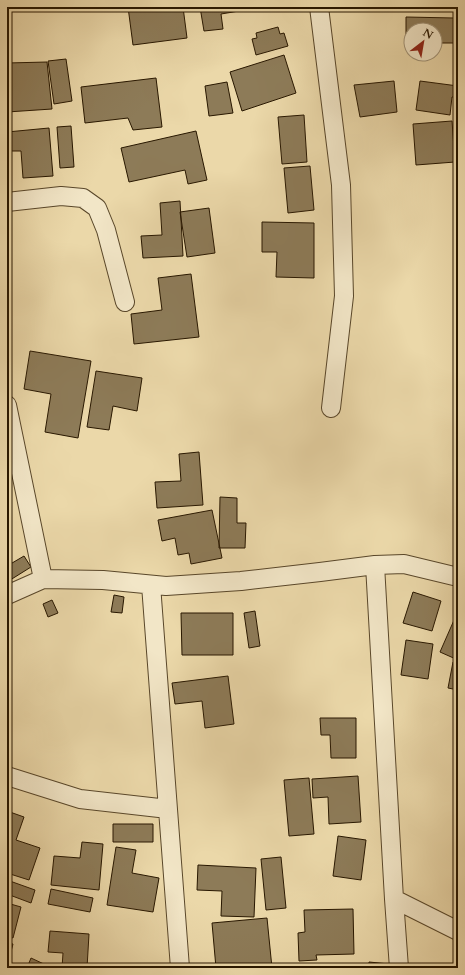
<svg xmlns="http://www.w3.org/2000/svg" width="465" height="975" font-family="Cardo,serif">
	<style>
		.building { fill: #8d7b58; stroke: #281700 }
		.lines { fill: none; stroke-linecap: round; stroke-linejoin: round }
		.minor-casing { stroke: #59472a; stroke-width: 20 }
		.minor { stroke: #f2e6c7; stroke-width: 18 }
	</style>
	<rect width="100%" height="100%" fill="#ebd8a9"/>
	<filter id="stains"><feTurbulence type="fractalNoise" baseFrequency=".005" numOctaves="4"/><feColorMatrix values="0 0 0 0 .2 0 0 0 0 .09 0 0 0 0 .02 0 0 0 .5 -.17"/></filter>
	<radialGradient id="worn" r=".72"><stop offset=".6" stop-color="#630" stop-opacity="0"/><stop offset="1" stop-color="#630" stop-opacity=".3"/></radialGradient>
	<path class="building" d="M128 7H183L187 38 133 45Z
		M200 7H245V10L221 14 223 29 204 31Z
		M406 17 454 18V43H435V30H411V43H406Z
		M278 27 280 34 284 33 288 46 256 55 252 39 257 38 256 33Z
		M284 55 296 93 242 111 230 72Z
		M66 59 72 101 54 104 48 61Z
		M47 62 52 109 7 112V63Z
		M156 78 162 127 133 130 128 118 85 123 81 87Z
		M394 81 397 112 360 117 354 85Z
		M420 81 458 86V97H452L450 115 416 110Z
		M227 82 233 113 209 116 205 86Z
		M304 115 307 162 282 164 278 117Z
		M452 121 455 162 416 165 413 124Z
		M71 126 74 167 60 168 57 127Z
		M49 128 53 176 23 178 21 151H7V132Z
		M196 131 207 180 188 184 185 170 129 182 121 148Z
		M310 166 314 210 288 213 284 168Z
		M180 201 183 256 143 258 141 236 162 235 160 203Z
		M209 208 215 253 187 257 180 212Z
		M262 222 314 223V278L276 277 277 252H262Z
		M191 274 199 337 134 344 131 314 162 310 158 278Z
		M30 351 91 361 78 438 45 432 51 394 24 389Z
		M96 371 142 378 137 411 113 406 109 430 87 427Z
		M199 452 203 505 157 508 155 482 181 481 179 454Z
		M220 497 237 498V523H246L245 548H219Z
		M212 510 222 558 191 564 189 553 178 555 175 538 162 541 158 520Z
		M24 556 31 567 7 582V566Z
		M413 592 441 601 432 631 403 623Z
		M114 595 124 597 122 613 111 612Z
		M52 600 58 613 48 617 43 604Z
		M255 611 260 646 249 648 244 613Z
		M458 611V660L440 652Z
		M181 613H233V655H182Z
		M406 640 433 644 428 679 401 675Z
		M453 662 458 663V690L448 688Z
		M228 676 234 724 205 728 202 701 175 704 172 683Z
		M320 718H356V758H331L330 735H321Z
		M358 776 361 822 329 824 328 797 313 798 312 779Z
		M309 778 314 834 289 836 284 780Z
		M7 811 24 817 16 840 40 848 29 880 7 873Z
		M113 824H153V842H113Z
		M338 836 366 840 361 880 333 876Z
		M82 842 103 844 99 890 51 885 54 856 80 858Z
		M116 847 136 850 132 873 159 878 153 912 107 905Z
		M281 857 286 908 266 910 261 859Z
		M198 865 256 868 254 917 221 916 222 891 197 890Z
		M7 880 35 890 31 903 7 894Z
		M51 889 93 898 90 912 48 904Z
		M7 903 21 907 13 938 7 936Z
		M353 909 354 954 316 955 317 960 299 961 298 933 305 932 304 910Z
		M267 918 272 968H216L212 923Z
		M50 931 89 934 87 968H62L63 953 48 952Z
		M7 943 13 944 7 967Z
		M31 958 46 965 45 968H27Z
		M369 962 389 964 388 968H369Z"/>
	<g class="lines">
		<g class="minor-casing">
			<path id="minor" d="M319 7 341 185 344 296 331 408
				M7 202 61 196 83 198 97 208 106 230 125 302
				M7 405 43 579
				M375 565 394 899 399 968
				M151 585 180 968
				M7 595 43 579 103 580 166 586 241 581 320 572 375 565 404 564 458 577
				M7 776 80 799 168 809
				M394 899 458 931"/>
		</g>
		<use href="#minor" class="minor"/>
	</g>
	<rect width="465" height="975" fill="none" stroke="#ebd8a9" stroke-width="24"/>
	<rect x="8" y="8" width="449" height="959" fill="none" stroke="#281700" stroke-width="2"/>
	<rect x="12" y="12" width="441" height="951" fill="none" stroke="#281700"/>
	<g transform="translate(423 42) rotate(31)"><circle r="19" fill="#f2e6c7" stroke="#a19377"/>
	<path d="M0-3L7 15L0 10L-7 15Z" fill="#8f2418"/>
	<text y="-6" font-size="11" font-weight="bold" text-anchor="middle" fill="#281700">N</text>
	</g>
	<rect width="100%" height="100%" filter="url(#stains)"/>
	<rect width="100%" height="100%" fill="url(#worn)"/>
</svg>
